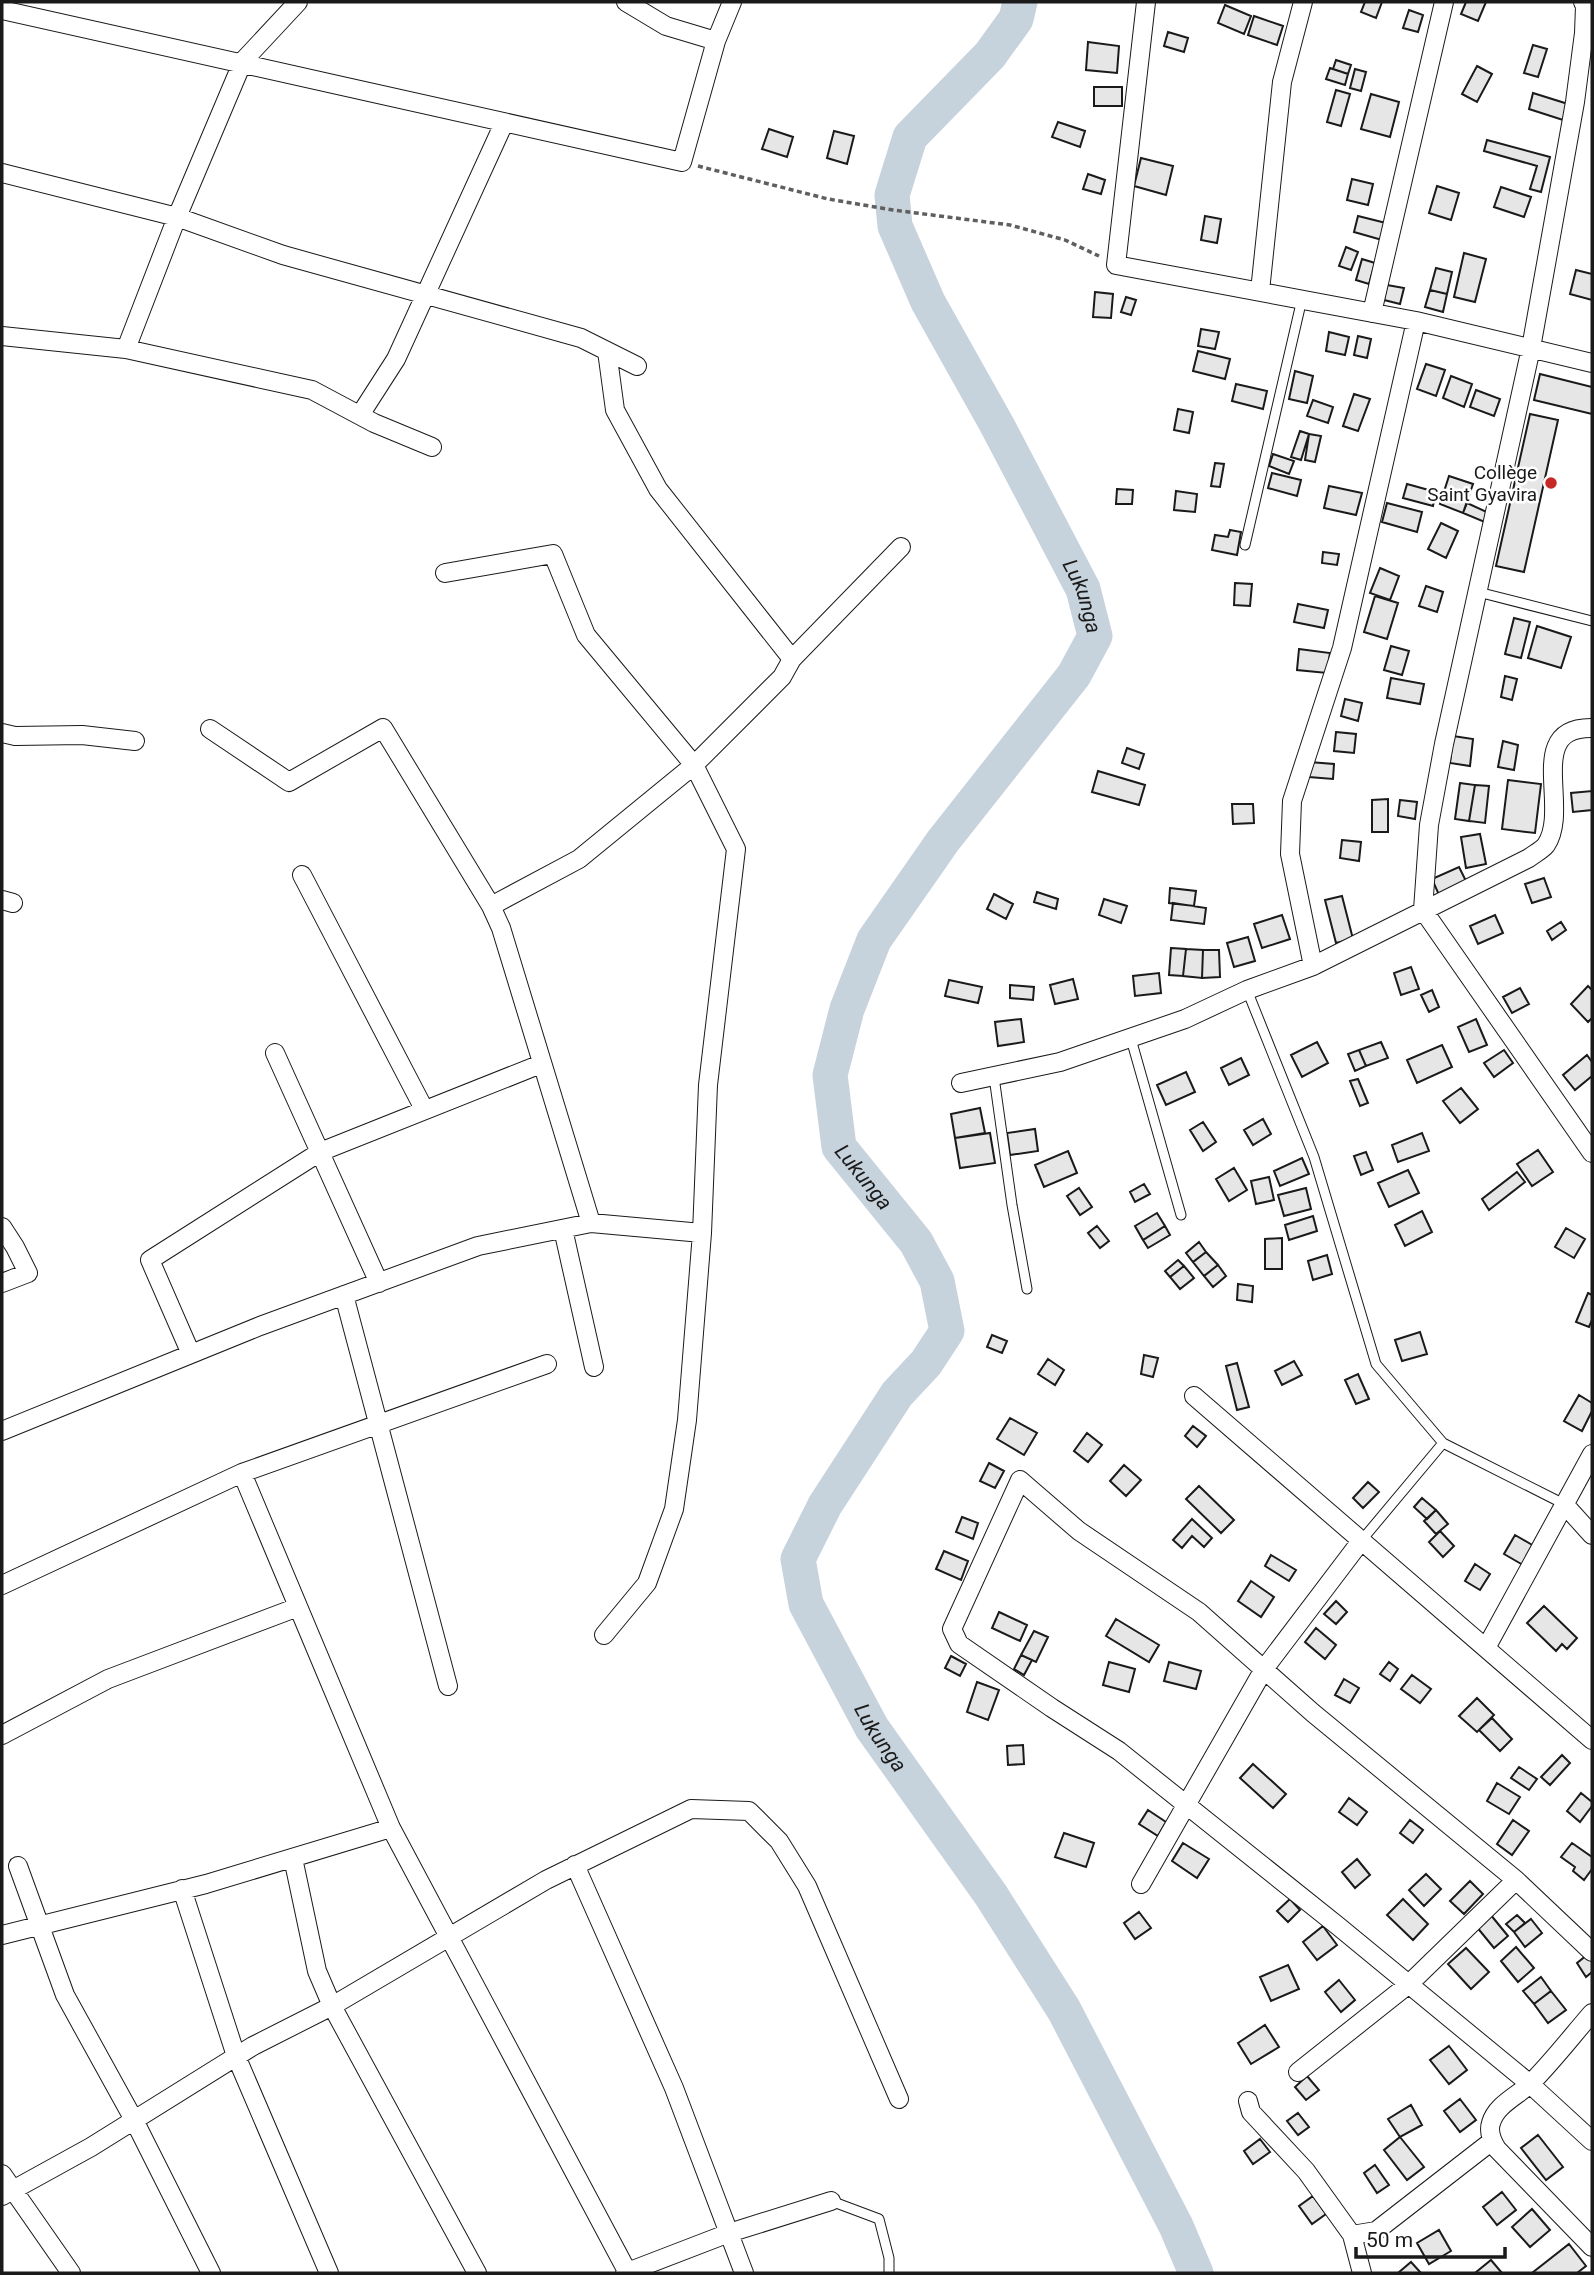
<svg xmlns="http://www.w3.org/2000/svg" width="1594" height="2275" font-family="Roboto,sans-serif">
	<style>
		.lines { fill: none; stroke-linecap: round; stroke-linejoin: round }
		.river { stroke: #c6d2dc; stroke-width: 35 }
		.building { fill: #e6e6e6; stroke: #1a1a1a; stroke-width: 2 }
		.lane-casing { stroke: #1a1a1a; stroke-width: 11 }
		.street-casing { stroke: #1a1a1a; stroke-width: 20 }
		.path { stroke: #5f5f5f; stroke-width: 3.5; stroke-dasharray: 5 3.5; stroke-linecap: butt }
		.lane { stroke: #fff; stroke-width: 9 }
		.street { stroke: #fff; stroke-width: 18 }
		.poi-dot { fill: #c62828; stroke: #fff; stroke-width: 2.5 }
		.labels { text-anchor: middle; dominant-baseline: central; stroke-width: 5; stroke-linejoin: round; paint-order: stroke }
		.poi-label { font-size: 19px; fill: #1a1a1a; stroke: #fff; text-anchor: end }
		.water-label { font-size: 21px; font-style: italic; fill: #1a1a1a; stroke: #fff }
	</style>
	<rect width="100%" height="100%" fill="#fff"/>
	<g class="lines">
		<path class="river" id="s1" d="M1020 2 1016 19 990 55 910 137 892 195 895 226 928 302 997 425 1083 589 1095 636 1074 675 943 841 874 940 847 1009 830 1075 839 1147 916 1242 937 1281 947 1331 926 1363 897 1394 825 1505 798 1559 806 1604 872 1728 991 1895 1064 2010 1176 2226 1196 2273"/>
	</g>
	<path class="building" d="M1365 2H1382L1376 18 1361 12Z
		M1466 2H1486L1478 21 1461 14Z
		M1225 5 1251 16 1244 34 1218 23Z
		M1409 10 1423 15 1418 32 1403 28Z
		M1254 16 1283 26 1277 45 1248 35Z
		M1168 32 1188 38 1184 52 1164 46Z
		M1088 42 1119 46 1117 73 1086 70Z
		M1533 45 1547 49 1538 77 1524 73Z
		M1336 60 1351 65 1348 74 1333 69Z
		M1477 66 1492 74 1477 102 1462 94Z
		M1330 68 1348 74 1345 85 1326 79Z
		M1355 69 1366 72 1361 91 1350 88Z
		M1094 87H1122V106H1094Z
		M1336 90 1350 94 1341 126 1327 122Z
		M1533 93 1568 104 1563 120 1529 109Z
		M1371 94 1399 102 1390 137 1361 129Z
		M1058 122 1085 131 1080 147 1052 137Z
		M769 129 793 137 787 157 762 149Z
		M834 131 854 136 847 164 827 158Z
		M1487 140 1550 157 1541 192 1530 189 1537 166 1484 151Z
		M1141 158 1173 166 1166 195 1134 186Z
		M1088 174 1105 180 1101 194 1083 189Z
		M1352 179 1373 184 1368 205 1347 200Z
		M1437 186 1459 193 1451 220 1429 213Z
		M1501 187 1531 197 1524 217 1494 207Z
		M1205 216 1221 219 1217 243 1201 240Z
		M1358 216 1386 223 1382 240 1354 232Z
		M1346 247 1358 252 1351 270 1339 266Z
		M1464 253 1486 259 1475 302 1454 297Z
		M1362 259 1375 263 1369 284 1356 280Z
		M1436 268 1452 272 1447 294 1430 290Z
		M1576 270 1592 274V300L1570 294Z
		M1387 285 1404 288 1400 304 1384 300Z
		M1430 290 1447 294 1443 312 1425 307Z
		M1095 292 1113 294 1111 318 1093 317Z
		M1126 297 1136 300 1131 315 1121 312Z
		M1201 329 1219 332 1215 349 1198 346Z
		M1329 332 1349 337 1345 355 1326 351Z
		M1358 336 1371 339 1367 358 1354 355Z
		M1198 351 1230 359 1225 379 1193 371Z
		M1426 364 1445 370 1436 396 1417 389Z
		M1295 371 1313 376 1307 403 1289 399Z
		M1540 374 1592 387V414L1534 400Z
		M1451 376 1472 384 1464 407 1443 398Z
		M1236 384 1267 391 1263 409 1232 401Z
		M1476 390 1500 399 1494 416 1470 407Z
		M1354 394 1370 399 1358 431 1343 426Z
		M1313 400 1333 407 1328 423 1307 416Z
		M1178 409 1193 412 1189 433 1174 430Z
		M1530 414 1558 420 1524 572 1496 566Z
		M1300 431 1309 434 1301 460 1291 457Z
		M1309 434 1321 436 1315 462 1305 460Z
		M1273 454 1294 461 1289 474 1269 466Z
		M1215 463 1224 464 1220 487 1211 486Z
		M1272 473 1301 480 1297 496 1268 488Z
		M1449 476 1473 484 1463 513 1440 504Z
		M1407 484 1436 492 1433 506 1403 498Z
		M1329 486 1362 493 1356 515 1324 508Z
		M1117 489 1133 490 1132 504H1116Z
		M1176 491 1197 494 1195 512 1174 510Z
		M1387 503 1422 512 1417 532 1382 522Z
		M1467 503 1491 514 1487 523 1463 513Z
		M1441 523 1458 531 1446 558 1428 549Z
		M1230 530 1241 532 1237 555 1212 550 1215 535 1228 537Z
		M1323 552 1339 554 1337 565 1322 563Z
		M1380 568 1399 576 1390 600 1370 593Z
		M1235 583 1252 584 1250 606 1234 605Z
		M1426 586 1443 592 1437 612 1419 606Z
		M1375 596 1398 603 1387 639 1364 632Z
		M1298 604 1328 610 1324 628 1294 622Z
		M1514 618 1530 622 1521 658 1505 654Z
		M1537 626 1571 637 1561 668 1528 658Z
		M1391 646 1409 651 1402 675 1384 670Z
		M1299 649 1330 653 1327 673 1297 670Z
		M1505 676 1517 679 1512 700 1501 697Z
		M1391 678 1424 684 1420 704 1387 698Z
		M1345 699 1362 703 1358 721 1341 716Z
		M1336 732 1356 734 1354 753 1334 751Z
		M1453 736 1473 739 1470 766 1450 763Z
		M1503 741 1518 745 1514 770 1498 767Z
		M1127 748 1144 754 1139 769 1122 763Z
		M1309 762 1334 764 1333 779 1309 777Z
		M1098 771 1145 785 1139 805 1092 792Z
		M1508 780 1541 784 1535 833 1502 829Z
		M1460 783 1475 785 1469 821 1455 819Z
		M1475 785 1489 786 1485 823 1469 821Z
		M1592 791V810L1573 812 1571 793Z
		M1388 799V832H1372V800Z
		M1400 800 1417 802 1415 819 1398 816Z
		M1232 804H1253L1254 823 1233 824Z
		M1480 834 1486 864 1466 868 1461 837Z
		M1342 840 1361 842 1359 861 1340 858Z
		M1459 867 1467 883 1439 895 1432 879Z
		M1544 878 1551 897 1532 903 1525 884Z
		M1170 888 1196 891 1194 906 1169 903Z
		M1037 892 1058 899 1056 909 1034 902Z
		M994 894 1013 904 1006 919 987 909Z
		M1342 896 1353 939 1336 943 1325 900Z
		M1104 899 1127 906 1121 923 1099 915Z
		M1173 903 1206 908 1204 924 1171 920Z
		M1282 915 1290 939 1262 948 1254 924Z
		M1495 915 1503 933 1478 944 1470 926Z
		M1561 922 1566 930 1552 940 1547 931Z
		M1248 937 1255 961 1234 967 1227 943Z
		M1171 948 1186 949 1183 976 1169 975Z
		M1186 949 1203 950 1202 978 1183 976Z
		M1203 950H1219L1220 977 1202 978Z
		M1411 967 1419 989 1401 995 1394 973Z
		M1159 973 1161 993 1135 996 1133 976Z
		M1073 979 1078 999 1055 1004 1050 985Z
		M949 980 982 987 978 1003 945 996Z
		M1010 985 1034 987 1033 1000 1010 998Z
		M1588 986 1592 990V1018L1588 1022 1571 1004Z
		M1520 988 1529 1004 1512 1013 1503 997Z
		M1432 990 1439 1007 1429 1012 1421 995Z
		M1021 1019 1024 1042 998 1046 995 1022Z
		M1476 1019 1487 1045 1469 1052 1458 1027Z
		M1317 1042 1328 1063 1302 1077 1291 1055Z
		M1381 1042 1388 1058 1366 1066 1359 1050Z
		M1442 1045 1452 1067 1417 1083 1407 1060Z
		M1359 1050 1366 1066 1355 1071 1348 1054Z
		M1504 1050 1513 1063 1494 1077 1484 1063Z
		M1587 1055 1592 1062V1076L1575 1090 1563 1075Z
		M1241 1058 1249 1075 1229 1085 1221 1068Z
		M1186 1072 1195 1092 1166 1105 1157 1085Z
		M1358 1079 1368 1103 1360 1106 1350 1081Z
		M1461 1088 1478 1109 1460 1123 1443 1101Z
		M980 1108 985 1133 955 1138 951 1114Z
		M1263 1119 1271 1134 1253 1145 1244 1130Z
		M1203 1122 1216 1142 1203 1151 1190 1130Z
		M1035 1129 1038 1151 1010 1155 1007 1133Z
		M990 1133 995 1163 960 1168 955 1138Z
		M1422 1133 1429 1151 1398 1162 1392 1145Z
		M1538 1150 1553 1172 1532 1186 1517 1164Z
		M1068 1151 1077 1173 1044 1187 1035 1165Z
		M1366 1152 1373 1170 1361 1175 1354 1156Z
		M1302 1158 1309 1174 1280 1186 1274 1171Z
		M1234 1168 1247 1190 1229 1201 1216 1179Z
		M1408 1170 1419 1193 1389 1207 1378 1183Z
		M1517 1172 1525 1182 1489 1210 1482 1199Z
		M1269 1177 1274 1200 1256 1204 1251 1181Z
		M1144 1184 1150 1194 1135 1202 1130 1192Z
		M1079 1188 1092 1207 1080 1215 1067 1196Z
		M1306 1188 1311 1209 1284 1216 1278 1195Z
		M1422 1211 1432 1232 1405 1246 1395 1225Z
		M1157 1213 1165 1226 1143 1240 1135 1226Z
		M1313 1216 1317 1231 1289 1240 1285 1225Z
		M1097 1226 1109 1241 1100 1248 1088 1233Z
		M1165 1226 1170 1235 1148 1248 1143 1240Z
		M1566 1228 1585 1239 1574 1258 1555 1247Z
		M1282 1238V1269H1265V1239Z
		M1199 1242 1206 1252 1193 1262 1186 1253Z
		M1206 1252 1218 1265 1204 1276 1193 1262Z
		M1327 1255 1332 1274 1313 1280 1308 1261Z
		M1178 1260 1184 1266 1170 1277 1165 1271Z
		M1218 1265 1226 1276 1213 1287 1204 1276Z
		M1184 1266 1194 1278 1180 1289 1170 1277Z
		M1238 1284 1253 1286 1252 1302 1237 1300Z
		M1588 1293 1592 1295V1320L1589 1327 1576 1322Z
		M1420 1332 1427 1354 1402 1361 1395 1340Z
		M992 1335 1007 1341 1002 1353 987 1347Z
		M1144 1355 1158 1358 1153 1377 1141 1374Z
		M1048 1359 1064 1370 1055 1385 1038 1374Z
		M1294 1361 1302 1375 1282 1385 1275 1371Z
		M1237 1363 1249 1407 1237 1410 1226 1366Z
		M1358 1374 1369 1399 1356 1404 1345 1380Z
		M1579 1395 1592 1403V1411L1582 1431 1564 1421Z
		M1010 1418 1037 1433 1024 1455 997 1439Z
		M1193 1426 1206 1436 1197 1447 1185 1436Z
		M1087 1433 1102 1445 1088 1462 1074 1451Z
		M989 1463 1004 1471 995 1488 980 1481Z
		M1124 1465 1141 1480 1126 1496 1110 1481Z
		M1368 1482 1379 1492 1363 1508 1353 1498Z
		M1199 1486 1234 1520 1221 1533 1186 1499Z
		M1422 1498 1436 1510 1427 1519 1414 1507Z
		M1436 1510 1448 1524 1436 1534 1424 1521Z
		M962 1517 978 1523 973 1539 956 1532Z
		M1192 1519 1212 1538 1204 1547 1192 1536 1182 1548 1173 1540Z
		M1440 1531 1454 1546 1443 1557 1429 1542Z
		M1515 1535 1534 1546 1523 1565 1504 1554Z
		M944 1551 968 1561 961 1580 936 1569Z
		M1271 1555 1296 1570 1289 1581 1265 1566Z
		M1475 1564 1490 1574 1480 1590 1465 1581Z
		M1251 1581 1274 1597 1261 1617 1238 1601Z
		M1336 1601 1347 1612 1336 1624 1324 1614Z
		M1544 1606 1577 1638 1567 1649 1562 1644 1556 1651 1527 1623Z
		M999 1612 1027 1625 1020 1641 992 1628Z
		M1116 1619 1159 1645 1149 1662 1106 1636Z
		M1316 1628 1336 1645 1325 1659 1305 1642Z
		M1034 1631 1048 1637 1036 1662 1021 1655Z
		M1021 1655 1032 1660 1024 1675 1014 1669Z
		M951 1656 966 1664 960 1676 945 1668Z
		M1109 1662 1135 1669 1129 1692 1103 1685Z
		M1169 1662 1201 1671 1196 1689 1164 1681Z
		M1389 1662 1398 1669 1390 1681 1380 1674Z
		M1412 1675 1431 1689 1420 1703 1401 1689Z
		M1344 1679 1359 1688 1350 1703 1335 1695Z
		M977 1682 999 1690 988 1720 967 1712Z
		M1477 1698 1494 1715 1477 1732 1459 1716Z
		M1492 1718 1512 1739 1500 1751 1479 1730Z
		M1023 1745 1024 1764 1008 1765 1007 1746Z
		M1562 1755 1570 1763 1550 1785 1541 1777Z
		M1253 1764 1286 1794 1273 1808 1240 1778Z
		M1519 1767 1537 1779 1529 1790 1511 1778Z
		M1497 1783 1520 1797 1509 1814 1487 1801Z
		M1581 1793 1592 1802V1806L1580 1822 1567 1811Z
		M1349 1798 1367 1812 1357 1825 1339 1812Z
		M1148 1810 1166 1822 1158 1836 1139 1824Z
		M1410 1820 1423 1830 1413 1843 1400 1833Z
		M1513 1820 1529 1831 1512 1855 1497 1844Z
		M1064 1833 1094 1843 1086 1867 1055 1857Z
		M1183 1843 1209 1859 1197 1878 1172 1861Z
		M1572 1843 1592 1857V1869L1584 1880 1573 1871 1575 1867 1561 1857Z
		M1357 1859 1370 1875 1355 1888 1342 1872Z
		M1426 1874 1441 1889 1424 1906 1409 1890Z
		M1470 1881 1483 1894 1464 1914 1450 1901Z
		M1290 1899 1300 1910 1288 1922 1277 1911Z
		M1403 1899 1428 1924 1413 1940 1387 1915Z
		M1139 1912 1151 1928 1135 1939 1124 1923Z
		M1490 1914 1508 1936 1494 1948 1476 1926Z
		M1517 1915 1525 1923 1514 1932 1506 1924Z
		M1531 1919 1542 1933 1525 1947 1514 1932Z
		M1323 1926 1337 1945 1317 1960 1303 1942Z
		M1516 1947 1534 1968 1518 1982 1501 1961Z
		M1466 1948 1489 1972 1471 1989 1448 1964Z
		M1587 1955 1592 1962V1972L1586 1977 1577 1963Z
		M1288 1965 1299 1989 1271 2001 1260 1977Z
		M1541 1977 1551 1991 1534 2004 1523 1991Z
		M1339 1980 1355 2000 1341 2012 1325 1992Z
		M1551 1991 1566 2010 1548 2023 1534 2004Z
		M1265 2025 1279 2047 1251 2064 1238 2043Z
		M1449 2046 1467 2070 1449 2084 1430 2060Z
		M1307 2076 1319 2090 1306 2100 1295 2087Z
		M1460 2099 1476 2120 1460 2132 1444 2111Z
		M1411 2105 1422 2125 1400 2137 1388 2119Z
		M1298 2113 1309 2127 1298 2135 1287 2121Z
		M1538 2135 1563 2167 1546 2180 1521 2148Z
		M1400 2137 1424 2167 1407 2180 1384 2150Z
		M1260 2139 1270 2152 1253 2164 1244 2151Z
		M1375 2165 1389 2185 1377 2193 1364 2173Z
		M1502 2192 1516 2210 1497 2225 1483 2207Z
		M1313 2196 1326 2214 1312 2224 1299 2206Z
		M1532 2209 1550 2230 1530 2247 1512 2227Z
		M1439 2230 1451 2251 1429 2264 1417 2243Z
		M1569 2244 1586 2266 1577 2273H1532Z
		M1491 2260 1502 2273H1475Z
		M1411 2262 1421 2273H1398Z"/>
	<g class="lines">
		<g class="lane-casing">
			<path id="lane" d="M1245 545 1302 299
				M1478 592 1592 621
				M1247 990 1314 1157 1376 1364 1443 1443 1564 1504
				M1131 1039 1181 1215
				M994 1077 1012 1205 1027 1289
				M1361 1541 1443 1443
				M831 2201 879 2219 889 2258V2273"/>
		</g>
		<g class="street-casing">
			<path id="street" d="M626 2 666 26 716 41
				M1146 2 1116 265 1416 321 1592 363
				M1583 2 1585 6 1584 33 1575 102 1531 348 1444 744 1429 825 1423 910 1592 1153
				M2 10C229 59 455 113 682 162L716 41 732 2
				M2 173 177 217 283 255 581 338 637 366
				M1260 291 1282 82 1303 2
				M1372 313 1444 2
				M2 336 126 349 312 390 374 423 432 447
				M126 349 177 217 243 61 298 2
				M607 351 615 410 658 489 792 659
				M360 415 396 359 504 123
				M445 573 553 554 586 635 694 765 736 849 708 1085 702 1233 687 1420 674 1509 647 1583 604 1635
				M210 729 289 782 383 728 491 906 501 928 591 1223
				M2 733 15 736 82 735 135 741
				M302 875 424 1109
				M2 900 13 903
				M491 906 579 859 694 765 782 677 792 659 901 547
				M1313 966 1290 854 1292 801 1342 648 1416 321
				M275 1053 379 1283
				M961 1083 1060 1062 1185 1019 1247 990 1313 966 1529 858C1534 854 1542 850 1546 845 1571 808 1524 727 1592 728
				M2 1227 15 1247 28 1273 2 1283
				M563 1229 594 1367
				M344 1295 448 1686
				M191 1354 150 1260 320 1152 541 1064
				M1194 1396 1592 1740
				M2 1431 260 1326 478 1246 591 1223 702 1233
				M242 1473 391 1828 628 2273
				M1564 1504 1592 1535
				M2 1585 242 1473 547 1364
				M1486 1648 1592 1454
				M2 1735 108 1679 298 1607
				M293 1858 317 1971 332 2006 477 2273
				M575 1865 674 2088 744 2273
				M18 1866 65 1995 134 2120 211 2273
				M1141 1884 1264 1669 1361 1541
				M182 1889 236 2056 329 2273
				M2 1935 206 1884 391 1828
				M1592 1952 1516 1880 1313 1713 1199 1612 1079 1531 1020 1480 952 1629 959 1644 1052 1708 1119 1751 1338 1926 1530 2084 1592 2141
				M1592 2013C1572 2036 1552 2062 1530 2084 1517 2096 1496 2105 1491 2123 1488 2132 1492 2141 1497 2149L1592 2247
				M1298 2072 1409 1984 1516 1880
				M1248 2101 1251 2112 1306 2171 1352 2235 1362 2273
				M2 2174 71 2273
				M2 2196 91 2147 253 2046 332 2006 546 1880 691 1809 749 1811 779 1841 807 1886 899 2099
				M1352 2235 1376 2231 1492 2141
				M625 2273 729 2233 831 2201"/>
		</g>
		<path class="path" d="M698 166 828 199 893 210 1010 225 1065 240 1099 256"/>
		<use href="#lane" class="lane"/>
		<use href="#street" class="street"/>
	</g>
	<circle class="poi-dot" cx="1551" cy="483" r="7"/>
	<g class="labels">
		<g class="poi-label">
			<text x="1537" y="472">Collège<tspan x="1537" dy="22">Saint Gyavira</tspan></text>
		</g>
		<g class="water-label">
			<text stroke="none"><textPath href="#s1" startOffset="684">Lukunga</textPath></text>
			<text stroke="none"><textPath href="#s1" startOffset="1356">Lukunga</textPath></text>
			<text stroke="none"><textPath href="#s1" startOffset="2007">Lukunga</textPath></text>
		</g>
	</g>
	<rect width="1594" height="2275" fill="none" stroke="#1a1a1a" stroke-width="7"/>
	<path d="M1356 2247v10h149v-10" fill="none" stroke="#1a1a1a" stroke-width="3.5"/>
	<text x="1366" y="2247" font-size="21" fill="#1a1a1a" stroke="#ffffff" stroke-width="5" paint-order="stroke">50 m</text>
</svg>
